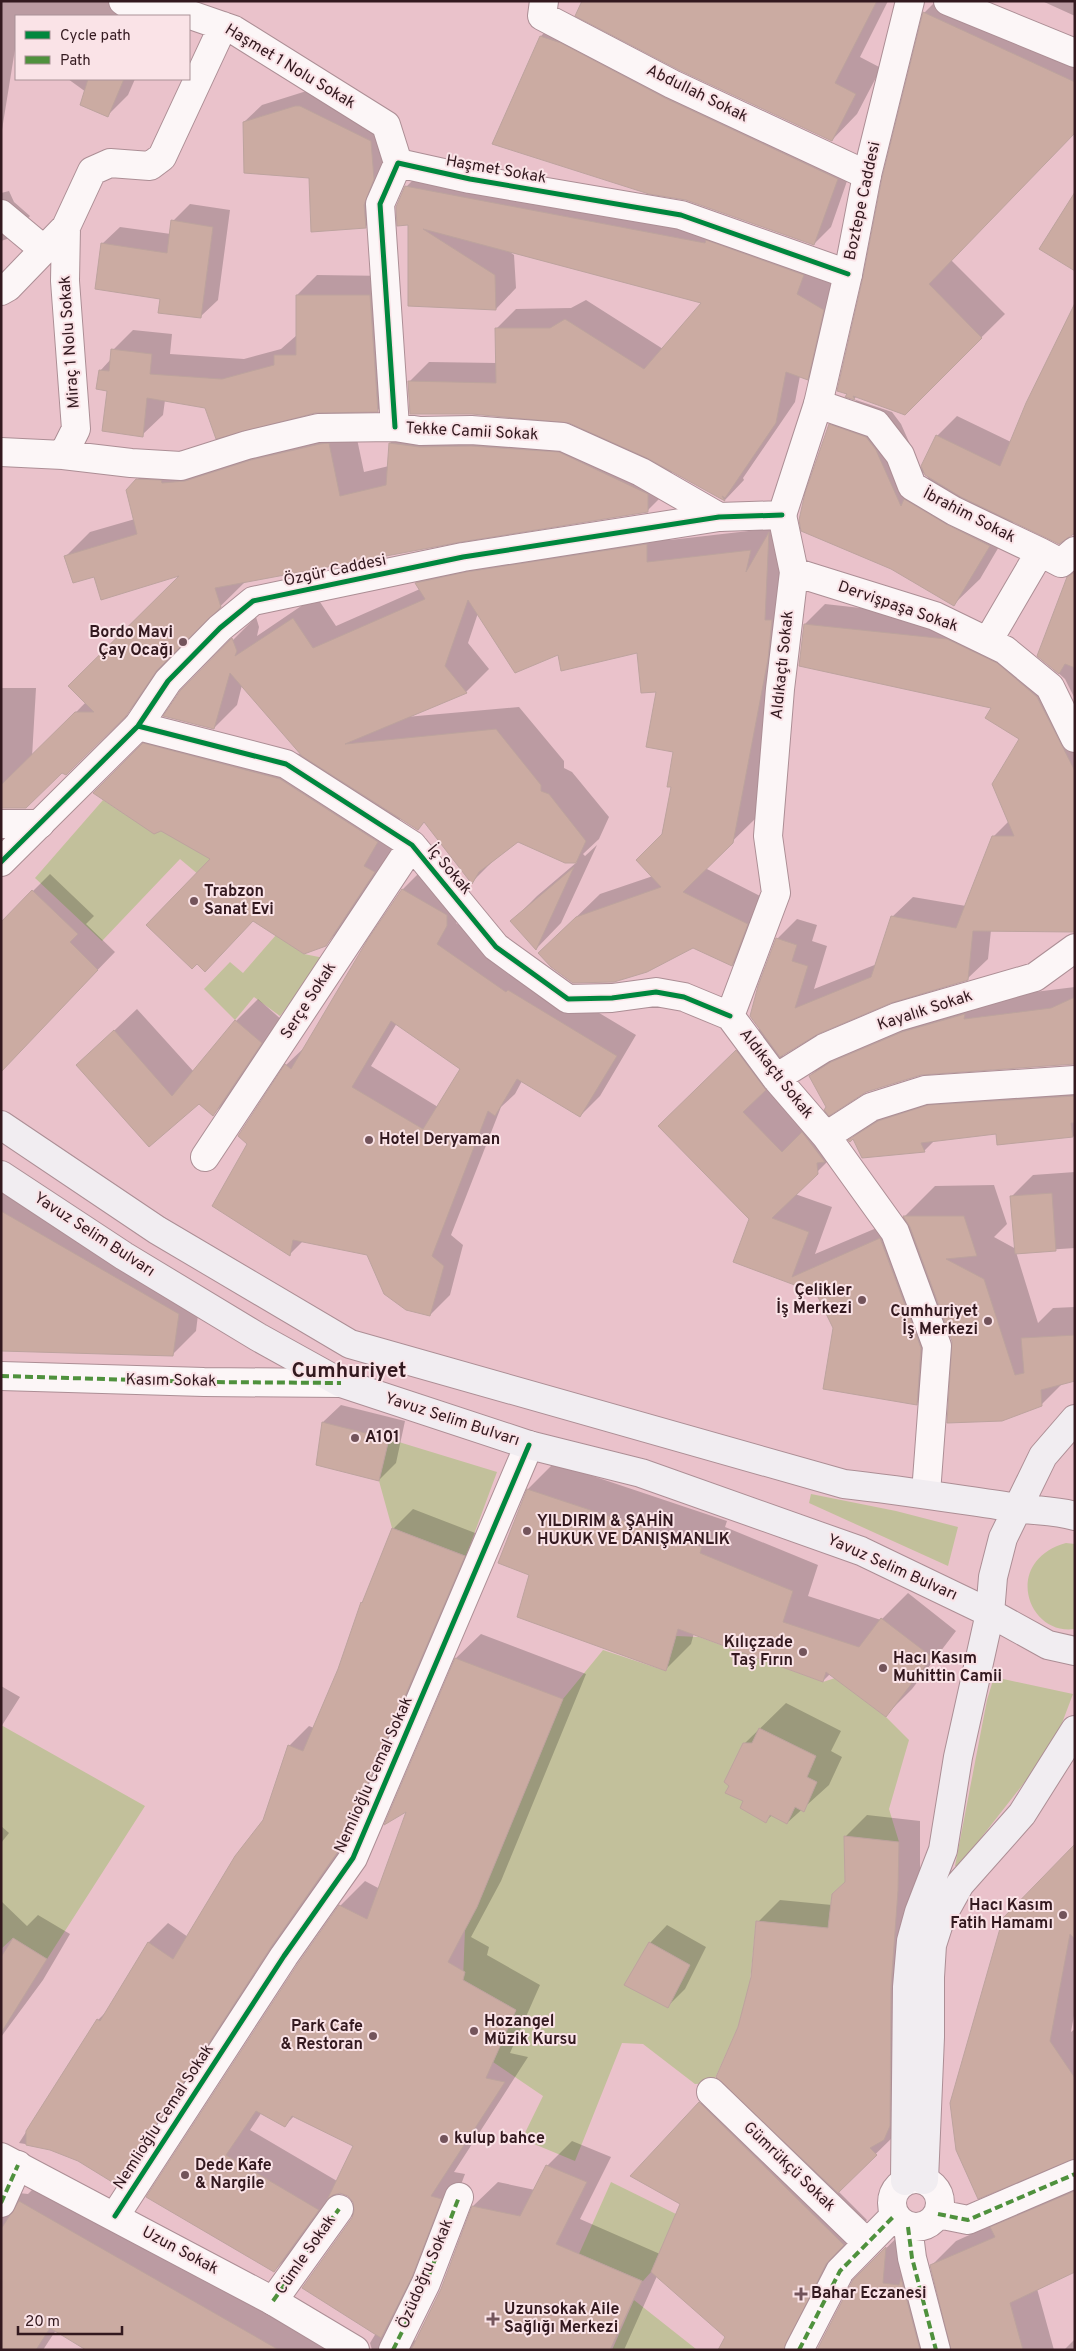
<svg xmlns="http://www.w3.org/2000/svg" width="1076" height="2351" font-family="Overpass,sans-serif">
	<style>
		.green { fill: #c2c09b }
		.shadow { fill: #0003; fill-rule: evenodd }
		.building { fill: #cbaba2; stroke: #bda39e; fill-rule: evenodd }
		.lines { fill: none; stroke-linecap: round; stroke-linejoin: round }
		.pedestrian-casing { stroke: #ac8e95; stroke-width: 30 }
		.minor-casing { stroke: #ac8e95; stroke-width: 30 }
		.tertiary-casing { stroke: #ac8e95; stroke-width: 30 }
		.secondary-casing { stroke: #ac8e95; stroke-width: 30 }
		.pedestrian { stroke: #fcf6f7; stroke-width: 28 }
		.minor { stroke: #fcf6f7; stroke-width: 28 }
		.tertiary { stroke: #fcf6f7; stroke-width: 28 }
		.secondary { stroke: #f1edf1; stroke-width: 28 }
		.quiet { stroke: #4f913d; stroke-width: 4; stroke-dasharray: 8 4; stroke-linecap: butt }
		.cycleway-casing { stroke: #fae3e7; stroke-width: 8 }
		.cycleway { stroke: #00873e; stroke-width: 5 }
		.poi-dot { fill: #73545b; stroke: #fae3e7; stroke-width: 2 }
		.labels { text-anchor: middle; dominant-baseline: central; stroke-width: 4; stroke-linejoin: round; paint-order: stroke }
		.street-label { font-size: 16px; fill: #33191f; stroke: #fae3e7 }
		.poi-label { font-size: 16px; font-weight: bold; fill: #33191f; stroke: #fae3e7; text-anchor: start }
		.district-label { font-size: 21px; font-weight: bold; fill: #33191f; stroke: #fae3e7 }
	</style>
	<rect width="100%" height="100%" fill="#eac2cb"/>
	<path class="green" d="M103 800 154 833 161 831 215 856 256 923 180 859 102 941 35 878Z
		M276 935 304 954 324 958 280 1016 254 997 235 1020 204 989 230 962 243 973Z
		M389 1439 497 1472 466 1556 392 1528 379 1481Z
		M811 1494 896 1511 958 1527 948 1566 809 1503Z
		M1066 1543 1075 1544V1629C1027 1636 1002 1561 1066 1543Z
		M676 1636 699 1637 823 1682 835 1678 886 1717 909 1740 889 1809 899 1842 844 1837 845 1882 832 1894 828 1928 756 1921 750 1982 738 2027 713 2083 695 2084 643 2044 622 2043 575 2161 522 2139 543 2096 493 2062 516 2010 463 1980 465 1929 477 1907 563 1699 603 1650 666 1671Z
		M994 1677 1073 1694 1059 1731 1031 1774 959 1866H955L987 1700Z
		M1 1725 145 1806 47 1959 13 1938 1 1949Z
		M611 2182 676 2214 651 2272 643 2281 579 2254Z
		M634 2300 696 2349V2350H612Z"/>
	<path class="shadow" d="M1 1H138L161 16H16V43L1 136Z
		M583 1H888L860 57 881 68 857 114 832 140Z
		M936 1 1075 48V132L951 260 1005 314 904 414 857 396 854 399 839 390 865 277 883 179 924 13Z
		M1042 1H1075V16Z
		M558 19 854 161 831 227 814 244 687 199 494 143 541 36Z
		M68 79H135L128 95 108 115 86 92Z
		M313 89 388 123 383 210 365 227 311 176 244 122 262 105Z
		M426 167 725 223 843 290 827 359 807 379 800 376 795 402 743 478 744 480 725 500 672 470 671 487 647 511 460 540 246 581 180 646 150 690 66 774 62 771 1 807V688H36L32 757 86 702 183 574 95 576 66 556 90 532 135 519 137 480 161 455 185 457 353 420 364 472 389 466 390 443 414 419 585 429 569 421 409 382 429 362 497 363 496 329 516 309 571 308 586 300 663 349 703 303 510 252 514 255 516 288 496 309 410 224 406 187Z
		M9 191 14 202 30 216 7 239 1 241V193Z
		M190 204 230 210 218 300 200 317 102 244 120 227 171 234 173 221Z
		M317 275 390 276 398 390 378 410 206 407 165 400 163 415 142 435 108 390 100 371 111 359 113 350 133 330 172 334 170 354 244 359 281 349 297 335V295Z
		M1075 321V535L1014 521 980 579 954 604 831 425 856 400 892 412 901 424 921 469 937 436 957 416 1011 442ZM923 473 929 476 926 480Z
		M791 511 756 818 705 868 770 901 755 942 732 965 693 946 563 930 600 894 653 876 672 786 675 751 658 690 638 651 558 653 478 613 468 643 489 669 466 692 406 717 519 707 564 761V768L572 772 609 817 599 839 583 854 585 856 597 845 561 923 536 949 512 921 537 896 577 862H565L518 841 495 859 472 882 425 821 418 829 401 818 387 842 397 849 349 921 325 945 254 920 212 858 95 793 167 720 303 755 242 685 237 705 214 728 181 692 256 617 259 627 257 636 316 596 336 626 420 589 417 583 439 560 670 522V540L775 528Z
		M1075 571V699L1065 679 1038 655 1068 578Z
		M825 604 968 620 1075 709V931L991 930 988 959 967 979 890 1001 817 1032 782 1055 789 1065 807 1129 828 1108 810 1076 831 1055 985 998 1075 987V1063L920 1074 866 1091 830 1113 849 1137 841 1144V1148L795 1194 832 1207 815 1254 905 1216 935 1186 994 1185 1007 1224 994 1237 1016 1249 1012 1196 1033 1175 1075 1172V1248L1016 1252 1038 1323 1053 1308 1075 1307V1380L1063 1383 1041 1405 953 1341 945 1320 941 1380 916 1404 834 1328 817 1292 734 1261 750 1219 684 1102 760 1028 777 939 797 919 817 925 812 941 827 946 814 989 877 964 892 917 913 897 966 906 993 837 1009 821 1021 739 993 707 805 624Z
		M423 869 466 905 456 923 527 973 529 971 636 1035 600 1096 580 1116 522 1081 515 1094 501 1107 451 1235 463 1245 450 1295 430 1315 368 1254 303 1241 290 1254 249 1144 286 1065 307 1045 369 940 403 889ZM397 1023 462 1068 438 1107 371 1066Z
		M50 874 94 916 86 924 115 952 29 1041 33 891Z
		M258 999 283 1021 236 1092 213 1114 199 1102 149 1145 78 1065 137 1009 194 1072 236 1021Z
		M1075 1080V1136L998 1143 997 1133 935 1140 924 1151 854 1137 850 1140 867 1123 896 1104Z
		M1 1174 201 1290 196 1331 173 1354 1 1350Z
		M341 1405 405 1421 396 1463 379 1480 317 1464 323 1422Z
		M554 1463 727 1521 725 1527 818 1565 808 1596 881 1620 908 1593 956 1631 912 1689 886 1715 831 1673 823 1681 694 1633 691 1644 665 1670 531 1574 500 1562 528 1489Z
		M413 1509 483 1536 358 1829 136 2163 117 2183 78 2160 50 2148 19 2143 98 2020 107 2011 149 1942 168 1923 188 1937 264 1820 289 1746 309 1726 314 1728 340 1670 362 1603 365 1600 393 1529Z
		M481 1634 586 1674 501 1881 471 1937 489 1947 487 1955 540 1985 510 2053 528 2057 454 2172 465 2174 436 2251 411 2339 416 2341 442 2289 473 2206 498 2182 535 2190 547 2166 572 2141 611 2157 580 2219 660 2254 681 2204 632 2176 722 2081 740 2027 752 1977 758 1922 780 1900 832 1905 846 1881 845 1837 867 1815 920 1821V1869L913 1964 898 2132 838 2191 867 2220 851 2237 788 2350H719L727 2337 657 2276 624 2350H372L370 2343 376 2333 353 2219 356 2211 354 2202 348 2195 337 2193 299 2246 274 2271 148 2197 340 1906 365 1881 380 1889 408 1809 387 1822 456 1658ZM262 2112 285 2126 294 2116 355 2145 337 2181 250 2130Z
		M1 1686 20 1697 1 1727Z
		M786 1703 841 1731 831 1751 842 1757 829 1785 787 1823 772 1815 766 1821 745 1801 744 1744Z
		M1 1826 9 1833 1 1843Z
		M1075 1845V2010L1071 2032 1075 2029V2157L979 2197Z
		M1 1901 27 1926 38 1915 70 1934 43 1980 1 2037Z
		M667 1925 706 1947 685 1989 668 2006 626 1984 650 1943Z
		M1 2156 19 2193 28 2194 44 2178 346 2350H89L56 2330 43 2350H1Z
		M1075 2178V2271L1036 2285 1054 2350H833L854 2281 910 2224 920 2260 926 2255 945 2329 949 2335 931 2266 956 2241 996 2223 1017 2203Z
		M1075 2339V2350H1064Z"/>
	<path class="building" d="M582 1H877L835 83 856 94 832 141 679 70 575 16Z
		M923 12 1075 82V133L929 284 982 338 905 415 853 396 855 400 845 397 847 394 837 391 863 277 882 178Z
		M540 36 561 43 665 98 838 179 814 245 686 200 649 194 492 144Z
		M88 79H124L108 117 80 105Z
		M295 106H300L371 141 374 179 364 205 366 228 311 232 309 178 244 173 243 122Z
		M405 186 705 243 706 240 804 275 797 294 824 310 808 380 786 372 776 423 725 498 722 496 725 501 647 458 569 423 472 414H410L408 381 496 383 495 328H550L565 319 644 369 701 303 423 229 495 275 496 310 408 306V225L397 226 396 207Z
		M1075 192V271L1039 249Z
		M171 220 213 227 201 318 158 313 160 299 95 289 101 243 167 253Z
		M296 295H370L378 412 315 413 216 439 205 408 147 398 143 437 102 431 107 391 96 389 99 370 109 371 111 349 152 354 150 374 222 379 274 365V355H296Z
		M1075 303V533L1059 544 961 497 925 475 921 466 936 435 1000 466 1026 403Z
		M829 424 866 437 876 450 901 506 904 499 946 524 990 546 954 606 891 569 801 531 799 520 805 493Z
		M329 443 340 496 386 485 389 443 420 447 471 446 559 452 648 494V512L461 542 215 588 221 607 157 670 126 716 66 775 62 773 26 808H1V785L75 712H94L68 686 179 576 101 600 94 577 73 583 64 556 137 534 126 490 136 479 161 480 162 483 185 481 251 460 320 444Z
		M769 532 765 620H772L768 659 733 843 683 892 748 924 732 966 693 948 647 972 614 982 573 983 551 967 538 953 576 917 661 887 636 860 662 834 671 787H667L673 752 646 747 656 692 641 693 637 653 561 671 558 655 515 673 468 600 445 666 467 693 345 744 496 729 541 785V791L549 794 586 841 576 863H565L518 842 479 872 472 884 424 822 418 830 302 756 230 673 214 729 163 716 180 691 232 638 237 651 235 656 293 618 313 648 425 599 415 583 466 572 647 544V562L751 550 746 572Z
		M1075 572V668L1065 664 1059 674 1037 656 1067 577Z
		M804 624 947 639 997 663 1037 697 1075 771V932L973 931 968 980 891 1003 818 1034 780 1057 750 1016 758 986 776 938 797 945 792 961 808 966 795 1008 871 977 891 916 956 928 992 836H1014L992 784 1019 739 985 718 991 708 799 666Z
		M143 743 280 779 378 842 364 866 375 872 326 946 304 954 253 921 205 972 197 964 192 969 146 925 210 859 161 831 154 834 93 793Z
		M574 867 536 950 510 921Z
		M402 889 447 915V926L437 944 506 992 508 990 617 1056 580 1117 517 1079 495 1116 488 1111 432 1256 444 1266 430 1316 406 1310 384 1294 367 1255 293 1240 290 1256 212 1206 247 1144 238 1136 285 1064 291 1069 368 939ZM391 1021 460 1069 423 1129 352 1087Z
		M32 890 78 934 70 942 98 970 1 1072V922Z
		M1075 997V1064L921 1075 866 1092 829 1116 824 1110 826 1107 809 1076 831 1062 902 1032 965 1014 964 1019 1051 1008Z
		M235 1020 262 1043 213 1116 199 1104 149 1147 76 1065 114 1030 172 1096Z
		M736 1050 766 1090 743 1112 782 1152 802 1132 825 1162 817 1163 818 1174 772 1218 809 1232 792 1277 880 1238 921 1348 917 1405 823 1389 833 1328 816 1293 733 1262 749 1219 658 1126Z
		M1075 1096V1123H1071L1073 1137 997 1145 996 1134 921 1143 925 1152 862 1158 853 1139 850 1142 848 1140 878 1121 928 1105Z
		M1052 1193 1056 1251 1015 1254 1010 1196Z
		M1 1211 179 1314 173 1356 1 1351Z
		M903 1216H964L977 1256 946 1259 984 1279 1015 1375 1024 1373 1021 1338 1075 1335V1381L1041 1390 1042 1406 1002 1421 947 1423 952 1341 910 1227Z
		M322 1422 389 1439 379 1481 316 1465Z
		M527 1489 702 1547 700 1553 793 1591 783 1622 859 1647 881 1618 932 1657 886 1717 826 1672 823 1682 678 1629 666 1671 517 1617 529 1575 498 1563Z
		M392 1528 465 1556 339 1850 271 1947 117 2185 78 2161 50 2150 26 2145V2131L97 2019 100 2021 148 1942 173 1959 235 1856 263 1820 288 1745 303 1751 338 1669 361 1602 362 1603Z
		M455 1658 563 1699 477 1907 448 1962 465 1972 463 1980 516 2010 486 2078 505 2082 431 2196 442 2199 412 2277 381 2338 302 2288 352 2218 354 2211 353 2202 348 2196 340 2193 333 2195 327 2200 353 2146 292 2116 285 2127 256 2111 226 2155 319 2210 274 2272 146 2197 297 1965 339 1905 367 1919 406 1812 384 1825Z
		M759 1728 816 1756 807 1777 817 1782 804 1812 795 1807 787 1824 770 1815 766 1823 740 1808 743 1801 725 1793 729 1786 724 1782 743 1743H752Z
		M844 1836 899 1842 898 1891 891 1987 890 2126 884 2140 870 2148 877 2155 838 2193 716 2077 738 2027 751 1977 756 1921 828 1928 832 1894 845 1882Z
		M1075 1844V1939L1070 1934 1050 2041 1075 2078V2159L978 2199 956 2150 950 2103 1003 1918Z
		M13 1938 47 1959 1 2033V1957Z
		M649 1942 690 1965 668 2008 624 1985Z
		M699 2102 844 2245 826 2264 784 2350H718L725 2337 651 2272 680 2204 630 2176Z
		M546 2165 587 2182 556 2244 642 2281 610 2350H411L441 2289 472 2206 520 2216Z
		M1075 2191V2272L1010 2303 1023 2350H951L930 2265 995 2237 990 2227Z
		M19 2201 108 2252 279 2350H86L50 2328 36 2350H1V2229Z
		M886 2247 883 2283 899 2285 901 2278 920 2350H817L853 2280Z"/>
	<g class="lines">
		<g class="pedestrian-casing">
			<path id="pedestrian" d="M1 2203 18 2165
				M273 2301 339 2209
				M393 2350 426 2283 459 2197"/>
		</g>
		<g class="minor-casing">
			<path id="minor" d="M123 1 133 8 185 13 234 30 386 125 398 163
				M544 1 542 16 672 84 867 175
				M948 1 1075 53
				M1 214 43 249
				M1 291 8 287 66 227 92 171 110 163 150 166 162 157 223 26
				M818 404 876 424 900 455 912 486 954 511 1040 552
				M395 427 380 204 398 163 470 179 681 215 848 274
				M1 452 63 455 131 463 181 466 247 445 318 428 395 427 420 431 471 430 563 437 641 472 719 517
				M63 455 76 429 65 281 66 227
				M794 572 935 616 1005 650 1050 687 1075 738
				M988 641 1040 552 1061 563 1075 551
				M138 726 286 764 412 845 496 947 568 999 612 998 656 992 684 997 730 1016
				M1 824H40
				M730 1016 776 1078 826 1136 895 1232 937 1346 926 1493
				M730 1016 776 893 768 836 780 689 794 572 782 515
				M776 1078 824 1048 897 1017 1035 977 1075 948
				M826 1136 871 1107 925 1090 1075 1080
				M205 1157 412 845
				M1 1376 204 1382 341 1383
				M711 2092 866 2242
				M892 2203a24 24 0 1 1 48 0a24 24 0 1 1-48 0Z
				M938 2214 968 2220 1075 2174
				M115 2216 284 1956 353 1858 529 1445
				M908 2227 912 2258 936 2350
				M799 2350 840 2271 895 2215"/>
		</g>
		<g class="tertiary-casing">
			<path id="tertiary" d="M1 862 138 726 168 681 220 628 253 601 463 557 719 517 782 515 818 404 848 274 867 175 910 1
				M1 2157 273 2301 355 2350"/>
		</g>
		<g class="secondary-casing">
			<path id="secondary" d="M1 1125 157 1230 350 1344 844 1484C900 1490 955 1499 1011 1507 1032 1511 1054 1510 1075 1516
				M1 1175 124 1256 258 1337 341 1383 529 1445 641 1473 861 1551 990 1613 1048 1645 1075 1651
				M924 2180 930 2037V1977L932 1945 940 1920 960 1884 1022 1814 1075 1730
				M905 2181 907 1987 911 1941 919 1912 943 1850 958 1757 990 1613 993 1577 1003 1538 1043 1456 1075 1419"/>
		</g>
		<use href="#pedestrian" class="pedestrian"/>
		<use href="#minor" class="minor"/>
		<use href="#tertiary" class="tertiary"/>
		<use href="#secondary" class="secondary"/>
		<path class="quiet" d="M1 1376 204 1382 341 1383
			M1 2203 18 2165
			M938 2214 968 2220 1075 2174
			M908 2227 912 2258 936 2350
			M273 2301 339 2209
			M393 2350 426 2283 459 2197
			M799 2350 840 2271 895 2215"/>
		<g class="cycleway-casing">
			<path id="cycleway" d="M395 427 380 204 398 163 470 179 681 215 848 274
				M138 726 286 764 412 845 496 947 568 999 612 998 656 992 684 997 730 1016
				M1 862 138 726 168 681 220 628 253 601 463 557 719 517 782 515
				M115 2216 284 1956 353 1858 529 1445"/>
		</g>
		<use href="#cycleway" class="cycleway"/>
	</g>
	<g class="poi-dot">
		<circle cx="183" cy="642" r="5"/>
		<circle cx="194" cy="901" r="5"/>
		<circle cx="369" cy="1140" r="5"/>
		<circle cx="862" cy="1300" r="5"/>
		<circle cx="988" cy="1321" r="5"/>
		<circle cx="355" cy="1438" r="5"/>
		<circle cx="527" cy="1531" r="5"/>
		<circle cx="803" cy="1652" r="5"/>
		<circle cx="883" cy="1668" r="5"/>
		<circle cx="1063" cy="1915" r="5"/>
		<circle cx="474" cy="2031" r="5"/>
		<circle cx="373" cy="2036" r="5"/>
		<circle cx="444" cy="2139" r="5"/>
		<circle cx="185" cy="2175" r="5"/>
		<path d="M798.5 2286.5h5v5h5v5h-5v5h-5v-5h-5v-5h5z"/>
		<path d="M490.5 2311.5h5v5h5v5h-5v5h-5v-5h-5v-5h5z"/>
	</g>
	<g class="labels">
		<g class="street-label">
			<text transform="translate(290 67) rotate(31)">Haşmet 1 Nolu Sokak</text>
			<text transform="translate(697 94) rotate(26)">Abdullah Sokak</text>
			<text transform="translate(496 170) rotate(10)">Haşmet Sokak</text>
			<text transform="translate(863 201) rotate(-78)">Boztepe Caddesi</text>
			<text transform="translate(70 342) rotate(-94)">Miraç 1 Nolu Sokak</text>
			<text transform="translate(472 432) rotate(3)">Tekke Camii Sokak</text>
			<text transform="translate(969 516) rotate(27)">İbrahim Sokak</text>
			<text transform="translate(335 571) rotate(-12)">Özgür Caddesi</text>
			<text transform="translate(898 607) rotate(19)">Dervişpaşa Sokak</text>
			<text transform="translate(783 665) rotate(-84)">Aldıkaçtı Sokak</text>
			<text transform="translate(449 870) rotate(50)">İç Sokak</text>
			<text transform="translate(309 1001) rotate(-57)">Serçe Sokak</text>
			<text transform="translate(925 1011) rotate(-18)">Kayalık Sokak</text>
			<text transform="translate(776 1074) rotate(52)">Aldıkaçtı Sokak</text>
			<text transform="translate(94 1235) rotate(33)">Yavuz Selim Bulvarı</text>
			<text transform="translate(171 1381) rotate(1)">Kasım Sokak</text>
			<text transform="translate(452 1420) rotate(18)">Yavuz Selim Bulvarı</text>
			<text transform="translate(892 1568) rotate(24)">Yavuz Selim Bulvarı</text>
			<text transform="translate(374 1775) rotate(-66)">Nemlioğlu Cemal Sokak</text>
			<text transform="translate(164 2117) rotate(-57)">Nemlioğlu Cemal Sokak</text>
			<text transform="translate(789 2167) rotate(44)">Gümrükçü Sokak</text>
			<text transform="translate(180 2251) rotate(28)">Uzun Sokak</text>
			<text transform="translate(306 2255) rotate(-55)">Cümle Sokak</text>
			<text transform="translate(426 2274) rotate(-67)">Özüdoğru Sokak</text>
		</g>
		<g class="poi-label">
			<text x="173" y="633" text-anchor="end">Bordo Mavi<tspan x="173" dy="18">Çay Ocağı</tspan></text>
			<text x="204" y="892">Trabzon<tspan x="204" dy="18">Sanat Evi</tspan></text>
			<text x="379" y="1140">Hotel Deryaman</text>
			<text x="852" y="1291" text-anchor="end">Çelikler<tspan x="852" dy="18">İş Merkezi</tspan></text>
			<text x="978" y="1312" text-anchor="end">Cumhuriyet<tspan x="978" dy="18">İş Merkezi</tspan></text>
			<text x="365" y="1438">A101</text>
			<text x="537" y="1522">YILDIRIM &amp; ŞAHİN<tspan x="537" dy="18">HUKUK VE DANIŞMANLIK</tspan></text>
			<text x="793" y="1643" text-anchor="end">Kılıçzade<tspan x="793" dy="18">Taş Fırın</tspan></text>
			<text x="893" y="1659">Hacı Kasım<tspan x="893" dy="18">Muhittin Camii</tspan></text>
			<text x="1053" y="1906" text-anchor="end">Hacı Kasım<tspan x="1053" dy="18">Fatih Hamamı</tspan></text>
			<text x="484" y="2022">Hozangel<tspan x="484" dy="18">Müzik Kursu</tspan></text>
			<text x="363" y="2027" text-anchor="end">Park Cafe<tspan x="363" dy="18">&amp; Restoran</tspan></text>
			<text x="454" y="2139">kulup bahce</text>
			<text x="195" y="2166">Dede Kafe<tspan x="195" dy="18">&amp; Nargile</tspan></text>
			<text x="811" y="2294">Bahar Eczanesi</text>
			<text x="504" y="2310">Uzunsokak Aile<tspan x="504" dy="18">Sağlığı Merkezi</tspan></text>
		</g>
		<g class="district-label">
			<text x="349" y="1371">Cumhuriyet</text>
		</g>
	</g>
	<rect width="1076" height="2351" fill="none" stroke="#33191f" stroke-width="5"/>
	<rect x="15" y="15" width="175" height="65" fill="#fae3e7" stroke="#aa9297"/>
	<rect x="25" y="31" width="25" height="8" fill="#00873e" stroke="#aa9297"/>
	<text x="60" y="40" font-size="15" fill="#33191f">Cycle path</text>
	<rect x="25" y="56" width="25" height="8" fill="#4f913d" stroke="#aa9297"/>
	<text x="60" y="65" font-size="15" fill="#33191f">Path</text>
	<path d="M18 2326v8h104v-8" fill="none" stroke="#33191f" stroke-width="2.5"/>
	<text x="25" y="2326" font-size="15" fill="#33191f" stroke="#fae3e7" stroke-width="4" paint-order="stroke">20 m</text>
</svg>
